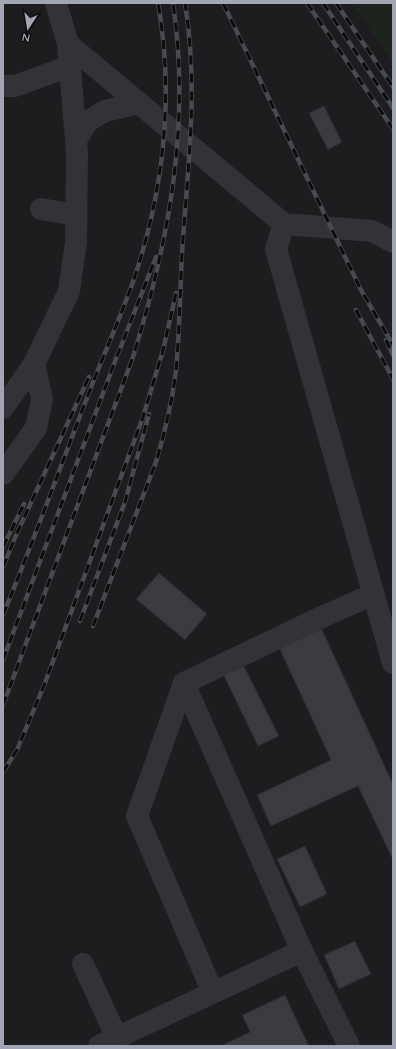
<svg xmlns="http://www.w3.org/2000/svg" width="396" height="1049" font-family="Quicksand,sans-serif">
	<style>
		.built { fill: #1d1d1f }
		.green { fill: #1d241e }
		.building { fill: #3b3a3f; stroke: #2b2a2e }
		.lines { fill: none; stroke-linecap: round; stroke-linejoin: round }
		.minor { stroke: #323237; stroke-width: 22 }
		.rail-casing { stroke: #494a50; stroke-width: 4.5 }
		.rail { stroke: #0c0c0d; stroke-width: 3; stroke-dasharray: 9; stroke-linecap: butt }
	</style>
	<rect width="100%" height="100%" fill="#111012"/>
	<path class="built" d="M3 3H351L393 64V1046H3Z"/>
	<path class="green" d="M351 3H393V64Z"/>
	<path class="building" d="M324 106 342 142 328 150 309 113Z
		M159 573 207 614 185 640 136 599Z
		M319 623 393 784V860L358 786 271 826 257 795 331 760 277 643Z
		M242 662 279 736 258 746 222 672Z
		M305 846 327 894 300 907 277 859Z
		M355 941 371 974 339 989 324 955Z
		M285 995 309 1046H220L250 1032 242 1015Z"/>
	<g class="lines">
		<path class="minor" d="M56 3 68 44 284 224 372 231 393 242
			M3 86H15L70 66
			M76 140 88 121 105 111 139 103
			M41 209 76 215
			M284 224 276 249 393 663
			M3 408 34 364 69 291 76 242 77 152 68 44
			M3 474 36 428 42 399 34 364
			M184 683 137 816 213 993
			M302 951 184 683 324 616 374 594
			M83 964 117 1038
			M99 1046 302 951 349 1046"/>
		<g class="rail-casing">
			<path id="rail" d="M223 3 361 290 393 345
				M307 3 393 129
				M323 3 393 108
				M336 3 393 87
				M356 310 393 379
				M386 340 393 355
				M162 355 176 293
				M3 547 24 504
				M3 567 17 533 89 377
				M3 615C34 540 61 465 90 390 105 351 123 312 136 273 164 186 174 93 158 3
				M80 621 125 502 149 414
				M93 626 156 462C165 432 172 402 176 371 180 327 180 282 183 238 189 157 198 84 185 3
				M3 660 114 364 156 257
				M3 705 133 357C169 241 191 124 173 3
				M3 772 17 750 45 683 143 417 163 350"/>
		</g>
		<use href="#rail" class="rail"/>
	</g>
	<rect width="396" height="1049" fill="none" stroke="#a2a5b3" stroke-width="8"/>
	<g transform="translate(28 28) rotate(192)" stroke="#0c0c0d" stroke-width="3" paint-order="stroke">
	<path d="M0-3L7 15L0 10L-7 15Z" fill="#a2a5b3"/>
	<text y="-6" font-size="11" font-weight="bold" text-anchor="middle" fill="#a2a5b3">N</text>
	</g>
</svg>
